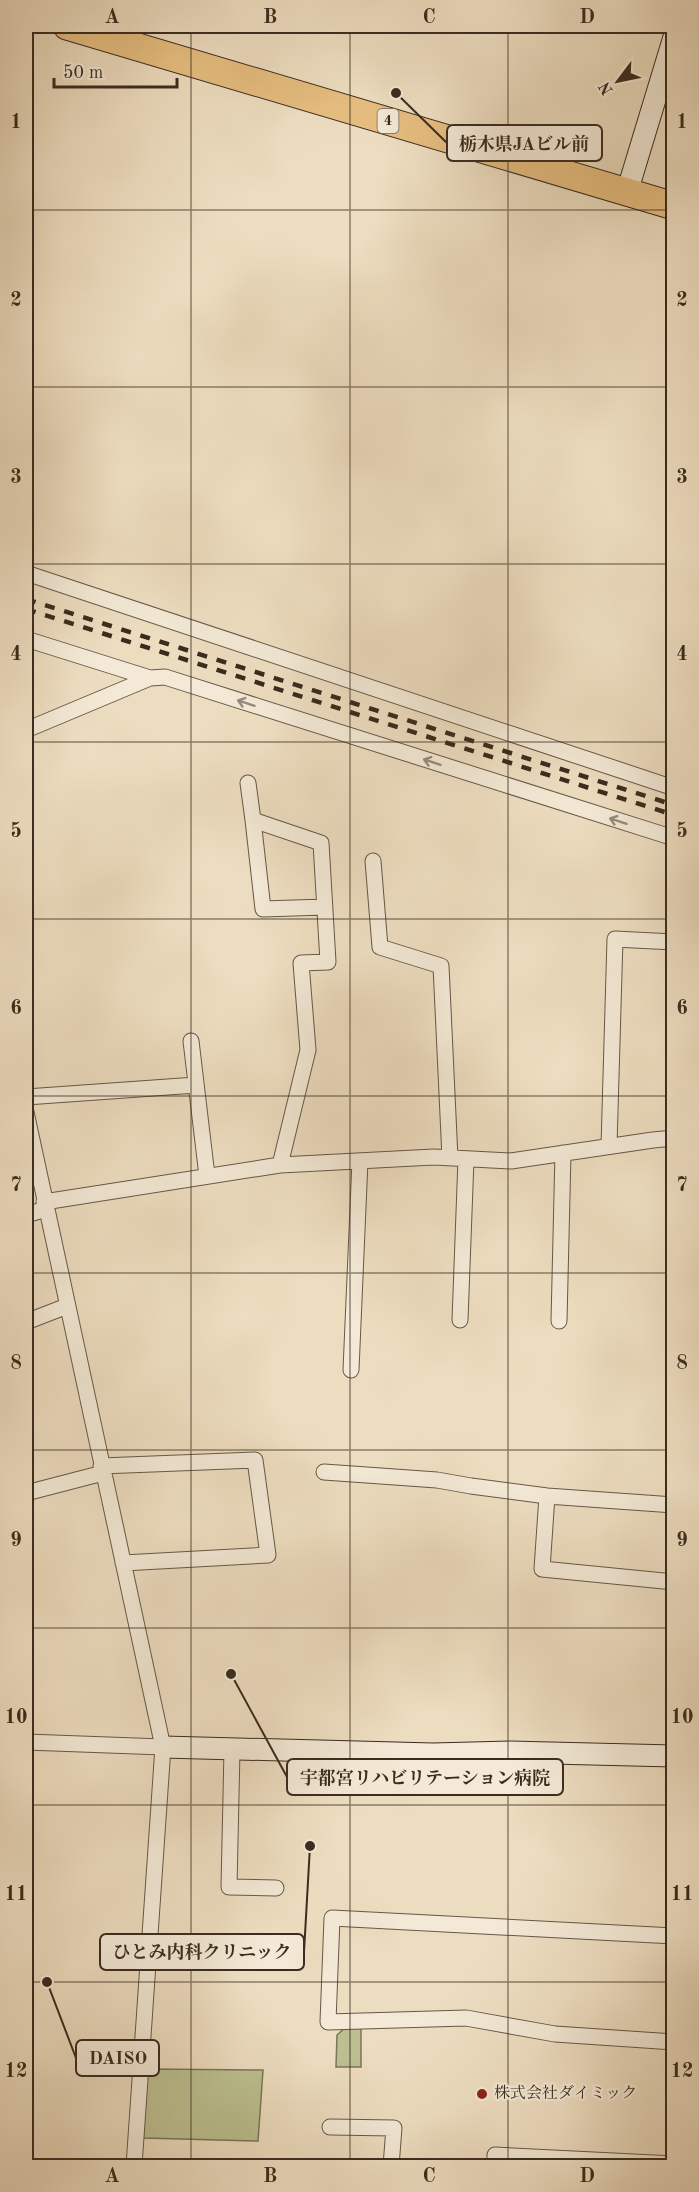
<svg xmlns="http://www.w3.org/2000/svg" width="699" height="2192" font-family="'Old Standard TT','Noto Serif JP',serif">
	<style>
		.green { fill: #bcc090; stroke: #7a7657; stroke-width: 1.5 }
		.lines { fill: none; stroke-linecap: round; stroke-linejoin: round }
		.street-casing { stroke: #665846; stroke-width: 17 }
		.secondary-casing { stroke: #392c1e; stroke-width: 23 }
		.highway-casing { stroke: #392c1e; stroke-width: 29 }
		.street { stroke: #f3e9d6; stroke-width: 15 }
		.secondary { stroke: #f3e9d6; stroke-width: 21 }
		.highway { stroke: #e6be80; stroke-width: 27 }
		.rail { stroke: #392c1e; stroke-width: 4.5; stroke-dasharray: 10 10; stroke-linecap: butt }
		.oneway { stroke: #968a7a }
		.grid { fill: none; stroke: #392c1e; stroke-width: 1.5; stroke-opacity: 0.55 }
		.poi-dot { fill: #8f2418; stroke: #f3e9d6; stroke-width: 2 }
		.labels { text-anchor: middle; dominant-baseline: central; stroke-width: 4.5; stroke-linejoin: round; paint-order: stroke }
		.shield { fill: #f3e9d6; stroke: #716555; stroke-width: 1.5 }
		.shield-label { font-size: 15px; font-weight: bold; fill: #392c1e }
		.poi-label { font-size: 16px; fill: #392c1e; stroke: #f3e9d6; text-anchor: start }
		.leader { fill: none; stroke: #392c1e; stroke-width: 2 }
		.callout-dot { fill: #392c1e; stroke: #f3e9d6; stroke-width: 2 }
		.callout { fill: #f3e9d6; stroke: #392c1e; stroke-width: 2 }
		.callout-label { font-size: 18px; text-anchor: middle; font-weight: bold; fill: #392c1e }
		.neatline { fill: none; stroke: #392c1e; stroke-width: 2 }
		.grid-label { font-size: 20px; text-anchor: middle; font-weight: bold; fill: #392c1e }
	</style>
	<rect width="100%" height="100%" fill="#edddc0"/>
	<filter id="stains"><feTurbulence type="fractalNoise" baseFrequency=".00333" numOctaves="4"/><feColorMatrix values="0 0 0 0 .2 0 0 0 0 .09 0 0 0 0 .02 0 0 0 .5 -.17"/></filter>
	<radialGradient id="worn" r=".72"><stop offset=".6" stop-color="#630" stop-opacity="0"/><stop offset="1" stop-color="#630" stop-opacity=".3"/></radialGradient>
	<path class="green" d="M346 2027 361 2028V2067H336L337 2035Z
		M146 2069 263 2070 258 2141 143 2138Z"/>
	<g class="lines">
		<g class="street-casing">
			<path id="street" d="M26 573 674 788
				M26 639 150 678 26 730
				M150 678 165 677 674 838
				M248 783 253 820 321 843 328 962 301 963 308 1050 280 1165
				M253 820 263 909 325 907
				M373 861 380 947 441 966 450 1158
				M191 1041 207 1176
				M26 1097 196 1085
				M26 1112 163 1747 134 2166
				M609 1146 615 939 674 942
				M44 1202 280 1165 434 1157 511 1161 653 1140 674 1138
				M26 1215 46 1209
				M460 1320 466 1159
				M559 1321 563 1153
				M26 1322 67 1306
				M351 1370 360 1161
				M101 1466 255 1460 268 1555 123 1563
				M324 1472 437 1480 471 1486 547 1496 674 1505
				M26 1493 103 1473
				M547 1496 542 1569 674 1582
				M26 1742 163 1747
				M232 1750 229 1887 276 1888
				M674 1936 332 1918 328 2022 466 2018 555 2034 674 2042
				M149 1950 287 1956
				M330 2127 394 2128 391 2166
				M495 2166V2155L674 2164"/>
		</g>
		<g class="secondary-casing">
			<path id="secondary" d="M627 192 674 37
				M163 1747 433 1754 510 1752 674 1756"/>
		</g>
		<g class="highway-casing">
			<path id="highway" d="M67 26 674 206"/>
		</g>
		<use href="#street" class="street"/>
		<use href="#secondary" class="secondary"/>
		<use href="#highway" class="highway"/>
		<path class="rail" d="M26 599 674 805
			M26 609 674 815"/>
	</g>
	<defs><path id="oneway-shaft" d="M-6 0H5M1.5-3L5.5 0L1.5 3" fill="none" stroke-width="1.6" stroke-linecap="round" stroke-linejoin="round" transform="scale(1.5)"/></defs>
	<g class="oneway">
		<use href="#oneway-shaft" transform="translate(246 703) rotate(-162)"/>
		<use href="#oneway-shaft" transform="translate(432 762) rotate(-162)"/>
		<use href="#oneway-shaft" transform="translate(618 821) rotate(-162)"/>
	</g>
	<path class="grid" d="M191 26V2166M350 26V2166M508 26V2166M26 210H674M26 387H674M26 564H674M26 742H674M26 919H674M26 1096H674M26 1273H674M26 1450H674M26 1628H674M26 1805H674M26 1982H674"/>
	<circle class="poi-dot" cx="482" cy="2094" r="6"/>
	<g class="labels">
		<rect class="shield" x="377.5" y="109" width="21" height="24" rx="4.5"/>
		<g class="shield-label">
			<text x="388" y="121">4</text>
		</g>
		<g class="poi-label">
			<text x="494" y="2094">株式会社ダイミック</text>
		</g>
	</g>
	<path class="leader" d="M396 93L447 143M231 1674L287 1777M310 1846L304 1952M47 1982L76 2058"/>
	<g class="callout-dot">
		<circle cx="396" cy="93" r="6"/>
		<circle cx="231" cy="1674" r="6"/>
		<circle cx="310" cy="1846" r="6"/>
		<circle cx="47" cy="1982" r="6"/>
	</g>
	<g class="callout">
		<rect x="447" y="125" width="155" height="36" rx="6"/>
		<rect x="287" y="1759" width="276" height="36" rx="6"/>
		<rect x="100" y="1934" width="204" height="36" rx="6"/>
		<rect x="76" y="2040" width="83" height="36" rx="6"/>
	</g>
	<g class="callout-label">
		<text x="524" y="150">栃木県JAビル前</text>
		<text x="425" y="1784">宇都宮リハビリテーション病院</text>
		<text x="202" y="1958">ひとみ内科クリニック</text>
		<text x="118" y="2064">DAISO</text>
	</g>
	<rect width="699" height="2192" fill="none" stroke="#edddc0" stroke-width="66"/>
	<g transform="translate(618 81) rotate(238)" stroke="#f3e9d6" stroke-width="4.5" paint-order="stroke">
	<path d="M0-4.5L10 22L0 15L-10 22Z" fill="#392c1e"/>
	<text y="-9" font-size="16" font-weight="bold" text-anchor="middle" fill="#392c1e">N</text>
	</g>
	<path d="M54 78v9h123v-9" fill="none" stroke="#392c1e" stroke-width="3"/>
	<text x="63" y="78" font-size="18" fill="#392c1e" stroke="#f3e9d6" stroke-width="4.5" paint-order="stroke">50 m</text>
	<rect x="33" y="33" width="633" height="2126" class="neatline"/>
	<g class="grid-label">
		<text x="112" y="23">A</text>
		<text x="270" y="23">B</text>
		<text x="429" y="23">C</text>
		<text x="587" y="23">D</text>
		<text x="16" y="128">1</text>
		<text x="682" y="128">1</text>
		<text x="16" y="306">2</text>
		<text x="682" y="306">2</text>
		<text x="16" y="483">3</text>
		<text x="682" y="483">3</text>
		<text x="16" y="660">4</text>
		<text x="682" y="660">4</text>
		<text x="16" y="837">5</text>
		<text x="682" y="837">5</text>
		<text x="16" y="1014">6</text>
		<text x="682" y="1014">6</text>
		<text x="16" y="1191">7</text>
		<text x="682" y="1191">7</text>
		<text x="16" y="1369">8</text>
		<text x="682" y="1369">8</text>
		<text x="16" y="1546">9</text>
		<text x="682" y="1546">9</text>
		<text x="16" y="1723">10</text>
		<text x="682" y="1723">10</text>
		<text x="16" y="1900">11</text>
		<text x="682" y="1900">11</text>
		<text x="16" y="2077">12</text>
		<text x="682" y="2077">12</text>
		<text x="112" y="2182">A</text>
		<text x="270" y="2182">B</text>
		<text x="429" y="2182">C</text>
		<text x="587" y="2182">D</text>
	</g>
	<rect width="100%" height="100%" filter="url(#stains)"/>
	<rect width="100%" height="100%" fill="url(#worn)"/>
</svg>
